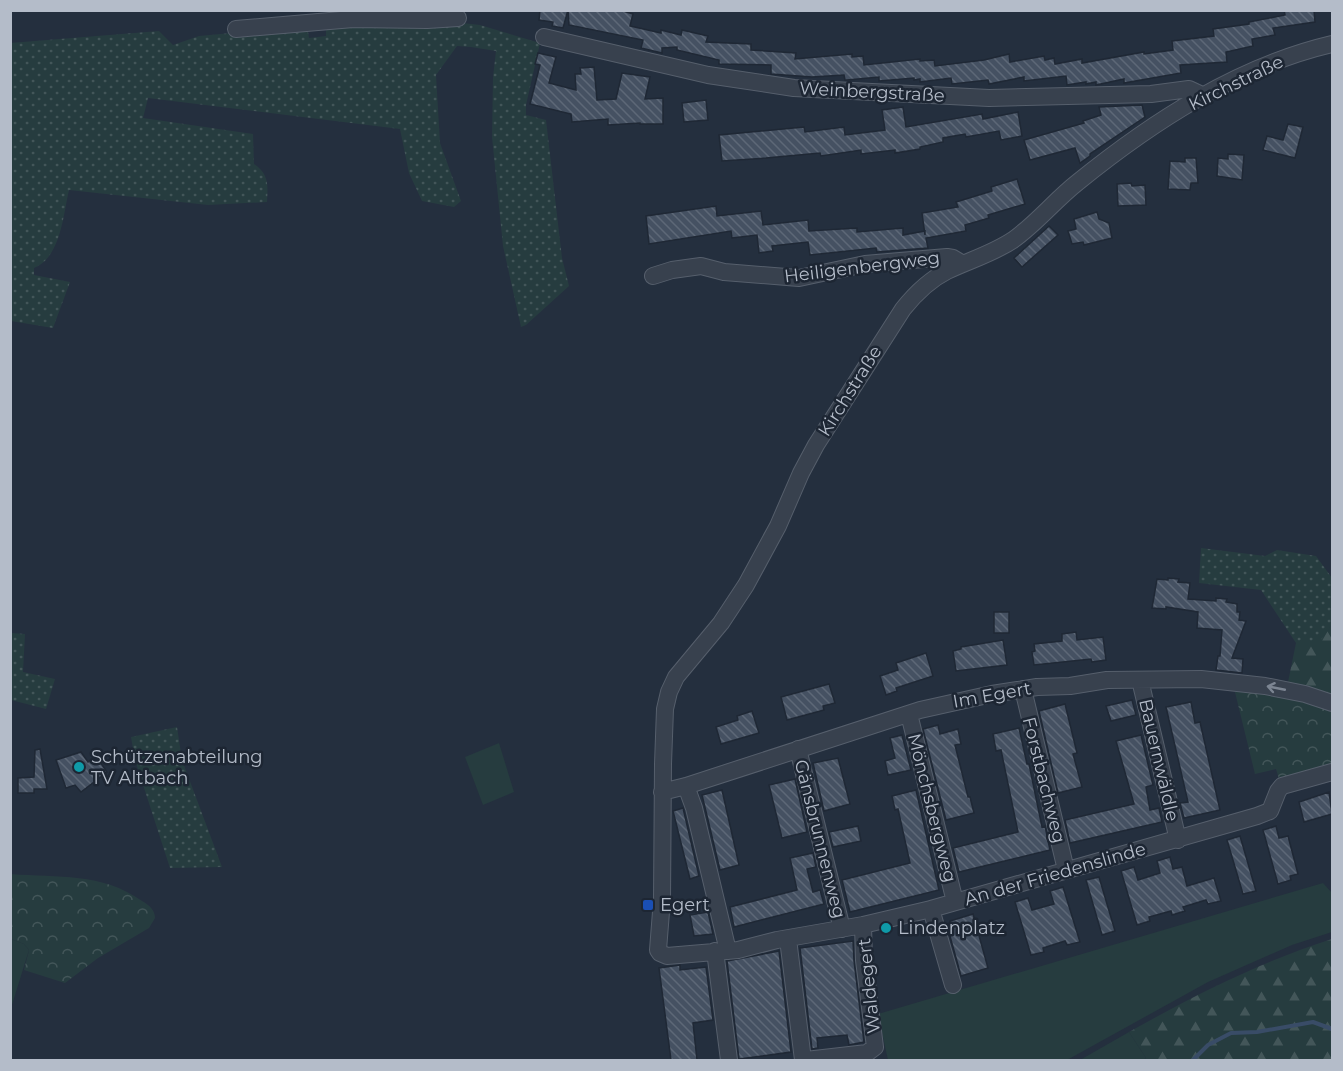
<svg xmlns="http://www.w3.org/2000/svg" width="1343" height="1071" font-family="Montserrat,sans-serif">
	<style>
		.grass { fill: url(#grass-dots) }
		.forest { fill: url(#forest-firs) }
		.park { fill: url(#park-crowns) }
		.garden { fill: #263c3f }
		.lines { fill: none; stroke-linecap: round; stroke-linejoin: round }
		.stream { stroke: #394c67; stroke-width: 4 }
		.building { fill: url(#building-back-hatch); stroke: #1f2835; stroke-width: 1.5 }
		.street-casing { stroke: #565f6c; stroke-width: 18 }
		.street { stroke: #38414e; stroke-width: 16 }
		.oneway { stroke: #7c8592 }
		.culture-dot { fill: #0f9aa8; stroke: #1d2633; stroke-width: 2 }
		.transit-dot { fill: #1a4fb4; stroke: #1d2633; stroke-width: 2 }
		.labels { text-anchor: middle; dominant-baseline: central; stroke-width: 5; stroke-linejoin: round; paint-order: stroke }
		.street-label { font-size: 18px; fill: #b4bcc9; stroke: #1d2633 }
		.poi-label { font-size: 18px; fill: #b4bcc9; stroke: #1d2633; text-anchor: start }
	</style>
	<defs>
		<pattern id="grass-dots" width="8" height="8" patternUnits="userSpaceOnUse" patternTransform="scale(1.5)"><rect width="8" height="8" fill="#263c3f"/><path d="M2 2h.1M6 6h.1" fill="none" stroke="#435659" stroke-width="1.8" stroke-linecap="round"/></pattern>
		<pattern id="forest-firs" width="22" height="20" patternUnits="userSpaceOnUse" patternTransform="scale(1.5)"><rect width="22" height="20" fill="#263c3f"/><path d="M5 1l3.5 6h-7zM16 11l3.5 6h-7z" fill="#435659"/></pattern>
		<pattern id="park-crowns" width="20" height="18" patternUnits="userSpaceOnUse" patternTransform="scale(1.5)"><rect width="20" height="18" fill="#263c3f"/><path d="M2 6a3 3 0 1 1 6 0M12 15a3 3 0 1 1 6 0" fill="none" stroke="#435659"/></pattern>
		<pattern id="building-back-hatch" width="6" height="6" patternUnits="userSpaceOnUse" patternTransform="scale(1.5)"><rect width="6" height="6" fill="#455162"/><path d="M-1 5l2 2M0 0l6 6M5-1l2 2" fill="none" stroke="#5d6877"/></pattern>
	</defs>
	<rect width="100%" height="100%" fill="#242f3e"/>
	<path class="grass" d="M454 22 480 25 540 43 526 105V115L546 120 562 258 569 286 526 325 521 327 503 246 492 137 493 77 496 51 471 47 457 46 436 75 440 143 461 201 454 207 422 201 409 173 400 129 148 98 143 118 253 134 254 164C269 174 268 185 267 202L208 205 69 190C63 215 61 257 34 268V275L70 282 53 328 11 321 10 43 159 31 173 45 199 36 307 26 309 38 326 36V24Z
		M1201 548 1265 556 1277 550 1316 556 1332 578V624L1320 643H1296L1261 590 1199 583Z
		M11 633 25 634 23 672 55 679 46 709 11 700Z
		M177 727 182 760 222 867 170 868 135 760 131 737Z"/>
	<path class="forest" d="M1332 624V700L1287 687 1296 643H1319Z
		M1332 939V1060H1143L1146 1058 1129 1032C1195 995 1260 962 1332 939Z"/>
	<path class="park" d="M1234 688 1332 707V766L1279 779 1276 769 1255 774Z
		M10 874C58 878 101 872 142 901 149 905 155 910 155 918L149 928 98 958 65 983 24 970 29 950 24 944 11 939Z"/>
	<path class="garden" d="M499 743 514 792 483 805 465 757Z
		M1323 883 1332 893V932L1292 945 1208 982 1067 1060H888L878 1014Z
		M11 939 24 944 29 950 11 1008Z
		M1129 1032 1146 1058 1143 1060H1080Z"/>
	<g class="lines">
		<path class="stream" d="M1193 1060 1208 1045 1231 1033 1257 1032 1313 1022 1332 1029"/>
	</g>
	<path class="building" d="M540 10H568L563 28 552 26 553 22 539 20Z
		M568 10H620L633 14 630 26 661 33V30L681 35 682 30 708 36 706 42 751 44V50L796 53 795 59 852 54V57L863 56 864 65 920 59V61L934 60 935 66 984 60 1009 54 1010 62 1044 56 1045 60 1054 58 1055 64 1082 59V63L1144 52V54L1173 50 1172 41 1214 36 1213 29 1249 24V22L1285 15 1284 10H1314L1315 22 1273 28 1275 35 1252 39 1253 46 1226 52 1227 62 1180 65 1181 73 1124 83V79L1096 85V82L1086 84V82L1067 85 1066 76 1024 81V77L989 84 988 80 952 84 951 78 920 82V79L914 80V78L879 81V77L847 80H845L844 75 812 77 771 74V65L719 64V60L677 50V47L662 48V53L641 48 643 40 569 25Z
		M538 53 556 57 549 83 576 90 575 74H581L580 68 594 67 597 100 616 99 622 73 650 77 645 99 663 98V124H640V123L608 125V119L572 122 571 114 530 104 540 65 535 64Z
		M706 100 708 120 684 122 682 103Z
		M1142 105 1145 117 1090 154V156L1080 163 1075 148 1030 160 1024 140 1084 123 1083 121 1101 115 1099 107Z
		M903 107 906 127 982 114 983 119 1018 112 1022 136 1001 140 999 131 966 137 965 134 943 138V142L920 147V149L895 153V150L861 154V150L821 156 820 153 766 158 722 161 719 135 804 127 805 132 844 127 845 135 885 130 882 110Z
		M1288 124 1303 127 1295 158 1263 150 1267 136 1283 140Z
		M1228 154 1244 155 1242 180 1217 176 1218 158 1228 159Z
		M1185 158H1196L1198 183H1191L1190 190 1168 189 1170 161 1185 162Z
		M1017 179 1025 204 988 215 989 218 965 225 966 231 926 238 928 248 877 252 876 248 810 255 808 242 772 246 773 251 759 253 757 235 732 238 731 231 649 244 646 216 716 206 717 216 761 211 763 225 808 220 809 231 857 228V232L903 228V235L925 231V235L922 213 958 207 956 202 992 191 991 187Z
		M1131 183 1132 186 1145 185 1146 205 1118 206 1117 184Z
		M1097 212 1099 219 1109 223 1112 238 1084 245 1083 242 1072 244 1068 231 1076 229 1074 219Z
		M1049 226 1058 235 1022 267 1014 258Z
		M1168 578 1179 579 1178 582 1190 583 1188 599 1216 601V598L1227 599 1226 602 1237 604V612H1240L1239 620 1246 621 1232 658 1243 659 1242 673 1216 670 1218 656H1220L1222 630 1197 628 1198 612 1166 607V609L1152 608 1157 579 1168 580Z
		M994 612H1009V633H994Z
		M1076 632 1077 640 1103 637 1106 660 1092 662 1091 659 1034 665 1032 652 1035 651 1034 644 1062 641V634Z
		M1003 640 1007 665 956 671 953 651 961 649V647Z
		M926 653 933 676 896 688 897 691 886 695 880 676 898 670 896 663Z
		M829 684 835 703 823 706 824 710 787 720 781 697Z
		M1132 700 1136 715 1111 721 1106 706Z
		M1191 702 1195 723 1200 722 1220 810 1184 818 1180 803 1188 802 1166 707Z
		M1065 704 1077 753 1073 754 1082 787 1058 793 1039 711Z
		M752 711 759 733 721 744 716 727 738 720 737 716Z
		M938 725 940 734 958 729 961 744 955 745 968 797H970L974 813 946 820 923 729Z
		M1019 728 1027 764H1029L1042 827 1045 826 1050 850 959 872 953 848 1018 832 1001 750 996 751 993 734Z
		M902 735 911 770 888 775 885 761 895 758 890 738Z
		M1141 735 1153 785 1146 787 1150 810 1159 808 1162 822 1070 843 1065 820 1134 804 1116 741Z
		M40 749 47 789H34V793H18V778L34 777 35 750Z
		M81 752 88 762 96 756 107 772 81 792 75 785 66 788 56 760Z
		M838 758 850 804 824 811 813 763Z
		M795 779 807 832 782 838 769 785Z
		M722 790 739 865 720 870 702 795Z
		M916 790 939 890 850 912 842 880 910 863 898 809 895 810 892 796Z
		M1329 792 1332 814 1304 822 1299 802Z
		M683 808 699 876 690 879 673 811Z
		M858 826 861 841 833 847 829 832Z
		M1276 826 1279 838 1288 836 1298 874 1290 876 1291 880 1278 884 1263 830Z
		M1240 836 1256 891 1243 894 1227 840Z
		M813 853 816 867 807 869 813 892 820 890 824 904 734 927 730 907 797 890 790 858Z
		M1170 857 1173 869 1182 867 1187 886 1214 878 1221 901 1208 904 1206 900 1183 907 1185 911 1172 915 1171 911 1149 917 1150 921 1137 925 1121 871 1134 867 1138 880 1160 873 1157 861Z
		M1099 877 1115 931 1102 935 1086 880Z
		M1063 887 1080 942 1067 945 1065 941 1043 948 1044 952 1031 955 1015 902 1028 898 1032 910 1054 904 1050 891Z
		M708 912 713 934 694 936 690 915Z
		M973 914 988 968 961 976 948 929 951 928 950 921Z
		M853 941 854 961 864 1042 849 1045 847 1035 817 1038 818 1048 812 1049 800 948Z
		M779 951 791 1052 739 1059 727 961Z
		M680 965V970L706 967 713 1020 693 1023 697 1060H671L659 968Z"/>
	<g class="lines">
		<g class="street-casing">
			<path id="street" d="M236 29 353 19 427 20 458 18
				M544 37 708 75 794 88 989 98 1151 94 1189 89 1204 96
				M1332 44C1238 66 1152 122 1078 182 1055 200 1037 223 1013 240 992 254 970 260 947 271 929 280 915 294 903 309L816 445 801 473 778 526 746 585 721 623 676 677 669 692 665 709 663 764 662 899 658 950 660 953 667 956 738 950 777 940 863 925 931 909 1257 816 1270 811 1278 791 1282 786 1332 772
				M653 276 672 270 701 266 724 272 799 278 865 264 947 257 953 258 963 264
				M1140 680 1178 840
				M1023 689 1066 870
				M909 714 955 902
				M798 749 842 929
				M686 786 694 808 728 951
				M662 792 686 786 920 710 992 694 1037 687 1070 686 1107 680 1201 679 1265 686 1305 694 1332 703
				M931 909 953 985
				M788 939 803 1060
				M715 951 729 1060
				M806 1060 867 1053 875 1047 864 960 863 925"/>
		</g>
		<use href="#street" class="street"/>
	</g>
	<defs><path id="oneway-shaft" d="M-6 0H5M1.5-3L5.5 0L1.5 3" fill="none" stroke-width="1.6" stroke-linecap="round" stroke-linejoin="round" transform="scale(1.5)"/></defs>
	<use class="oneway" href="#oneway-shaft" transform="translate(1276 688) rotate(-169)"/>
	<g class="culture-dot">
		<circle cx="79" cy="767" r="6"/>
		<circle cx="886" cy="928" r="6"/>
	</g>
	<rect class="transit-dot" x="642" y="899" width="12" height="12" rx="3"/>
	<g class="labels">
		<g class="street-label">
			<text transform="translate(1236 83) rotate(-26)">Kirchstraße</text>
			<text transform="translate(872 92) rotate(3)">Weinbergstraße</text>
			<text transform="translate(862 267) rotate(-7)">Heiligenbergweg</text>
			<text transform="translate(850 391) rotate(-58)">Kirchstraße</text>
			<text transform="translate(992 695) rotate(-10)">Im Egert</text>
			<text transform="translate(1159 760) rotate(77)">Bauernwäldle</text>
			<text transform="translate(1044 780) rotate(76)">Forstbachweg</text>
			<text transform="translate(932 808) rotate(76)">Mönchsbergweg</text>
			<text transform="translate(820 839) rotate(76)">Gänsbrunnenweg</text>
			<text transform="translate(1055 874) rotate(-16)">An der Friedenslinde</text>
			<text transform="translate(869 986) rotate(-96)">Waldegert</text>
		</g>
		<g class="poi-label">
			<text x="91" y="757">Schützenabteilung<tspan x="91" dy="21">TV Altbach</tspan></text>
			<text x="660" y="905">Egert</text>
			<text x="898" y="928">Lindenplatz</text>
		</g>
	</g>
	<rect width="1343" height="1071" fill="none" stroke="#b4bcc9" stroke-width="24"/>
</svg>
